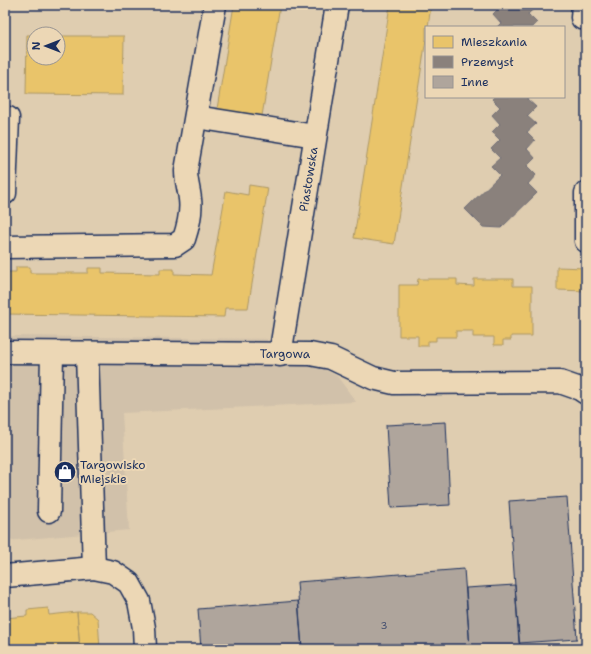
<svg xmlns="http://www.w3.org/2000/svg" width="591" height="654" font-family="'Shantell Sans',sans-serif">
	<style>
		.built { fill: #d1c1aa }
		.homes { fill: #e9c46a; stroke: #ab9766 }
		.industry { fill: #8a817c; stroke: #696873 }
		.building { fill: #afa59c; stroke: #1b2f5e }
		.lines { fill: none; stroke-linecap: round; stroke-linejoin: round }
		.minor-casing { stroke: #1b2f5e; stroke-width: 25 }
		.minor { stroke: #ecd7b5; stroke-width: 22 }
		.labels { text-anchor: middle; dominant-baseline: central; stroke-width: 4; stroke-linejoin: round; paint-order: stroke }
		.number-label { font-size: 10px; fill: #404c6e }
		.street-label { font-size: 12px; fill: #1b2f5e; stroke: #ecd7b5 }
		.poi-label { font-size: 12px; fill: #1b2f5e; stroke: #ecd7b5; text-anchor: start }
	</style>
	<rect width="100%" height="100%" fill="#dfcdb0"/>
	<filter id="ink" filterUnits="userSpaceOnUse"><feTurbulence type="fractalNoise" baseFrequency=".025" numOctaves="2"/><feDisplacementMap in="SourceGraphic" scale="8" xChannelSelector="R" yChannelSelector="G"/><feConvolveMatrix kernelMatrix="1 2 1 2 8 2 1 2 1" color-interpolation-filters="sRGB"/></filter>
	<g filter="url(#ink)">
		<path class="built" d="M5 336 267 339 271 363 315 365 337 376 356 402 122 413 129 530 5 541Z"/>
		<path class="homes" d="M234 5H280L262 116 217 109Z
			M390 5H431L428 27H426V39L394 244 354 238Z
			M27 35H34V58H58V36H124L123 95 26 94Z
			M585 102H586V149H582Z
			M249 185 268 188 248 308H225L224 317 5 314V272H16V267H30V273H88V268H102V273L160 274V269H174V274L211 275 226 191 248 195Z
			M557 267 586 268V291L557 290Z
			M418 279H457V285L474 286V279H513V286H532V336H511V340H503V345H494V337H473V331H456V337H436V341H428V346H418V336H399V285H417Z
			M48 608 49 615 77 612 80 649H5V618L27 616V610Z
			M77 612H90L98 619 100 649H80Z"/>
		<path class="industry" d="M502 5H538L528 14 537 23 532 27H497L501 23 493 14Z
			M494 97H530L527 99 536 107 527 116 536 124 527 132 535 140 527 149 535 158 527 166 536 175 528 184 537 193 501 228 483 227 465 209 500 175 491 166 500 158 491 149 500 140 492 132 500 124 492 115 500 107 492 99Z"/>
		<path class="building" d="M446 422 450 505 391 508 386 425Z
			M567 497 577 639 519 643 509 501Z
			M464 569 470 649H302L297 582Z
			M515 585 520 649H470L466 588Z
			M298 601 302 649H201L198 609Z"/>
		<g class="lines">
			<g class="minor-casing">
				<g id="minor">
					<path d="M583 5 582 18H586"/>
					<path d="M196 117 315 136"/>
					<path d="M5 193 8 118"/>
					<path d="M586 193V241"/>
					<path d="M5 247 175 245 184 239C188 227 192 213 190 199 189 189 186 181 186 171L215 5"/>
					<path id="s1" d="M5 352 310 354 331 358 373 378 394 383 560 382 580 389 586 393"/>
					<path d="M87 354 94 568"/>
					<path id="s2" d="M280 355 337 5"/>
					<path d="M49 511 52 353"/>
					<path d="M5 576 94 568 113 572 129 583 139 601 144 628 145 649"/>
				</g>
			</g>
			<use href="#minor" class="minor"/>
		</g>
	</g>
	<defs>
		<g id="shop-disc" transform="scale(1.15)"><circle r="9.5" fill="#1b2f5e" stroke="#ecd7b5"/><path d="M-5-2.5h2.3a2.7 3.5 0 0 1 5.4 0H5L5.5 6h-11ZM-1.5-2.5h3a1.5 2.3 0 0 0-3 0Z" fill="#fff"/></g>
	</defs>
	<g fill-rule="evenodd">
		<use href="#shop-disc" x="65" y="472"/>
	</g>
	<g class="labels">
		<g class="number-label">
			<text x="384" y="625">3</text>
		</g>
		<g class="street-label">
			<text stroke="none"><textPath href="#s2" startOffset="178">Piastowska</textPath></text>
			<text stroke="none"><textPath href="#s1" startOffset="280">Targowa</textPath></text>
		</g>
		<g class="poi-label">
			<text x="80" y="465">Targowisko<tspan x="80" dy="14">Miejskie</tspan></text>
		</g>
	</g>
	<rect width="591" height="654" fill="none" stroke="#ecd7b5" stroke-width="20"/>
	<rect x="10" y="10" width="571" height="634" fill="none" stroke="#1b2f5e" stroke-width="1.5" filter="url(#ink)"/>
	<rect x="425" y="26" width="140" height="72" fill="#ecd7b5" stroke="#989492"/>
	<rect x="433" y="36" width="20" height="12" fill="#e9c46a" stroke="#989492"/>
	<text x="461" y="46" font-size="12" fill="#1b2f5e">Mieszkania</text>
	<rect x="433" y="56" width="20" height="12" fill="#8a817c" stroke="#989492"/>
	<text x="461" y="66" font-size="12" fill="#1b2f5e">Przemysł</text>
	<rect x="433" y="76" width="20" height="12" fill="#afa59c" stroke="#989492"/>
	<text x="461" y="86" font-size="12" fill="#1b2f5e">Inne</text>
	<g transform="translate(46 46) rotate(270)"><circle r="19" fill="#ecd7b5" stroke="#989492"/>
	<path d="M0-3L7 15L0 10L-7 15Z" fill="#1b2f5e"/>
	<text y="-6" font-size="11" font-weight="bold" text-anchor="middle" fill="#1b2f5e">N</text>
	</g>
</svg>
